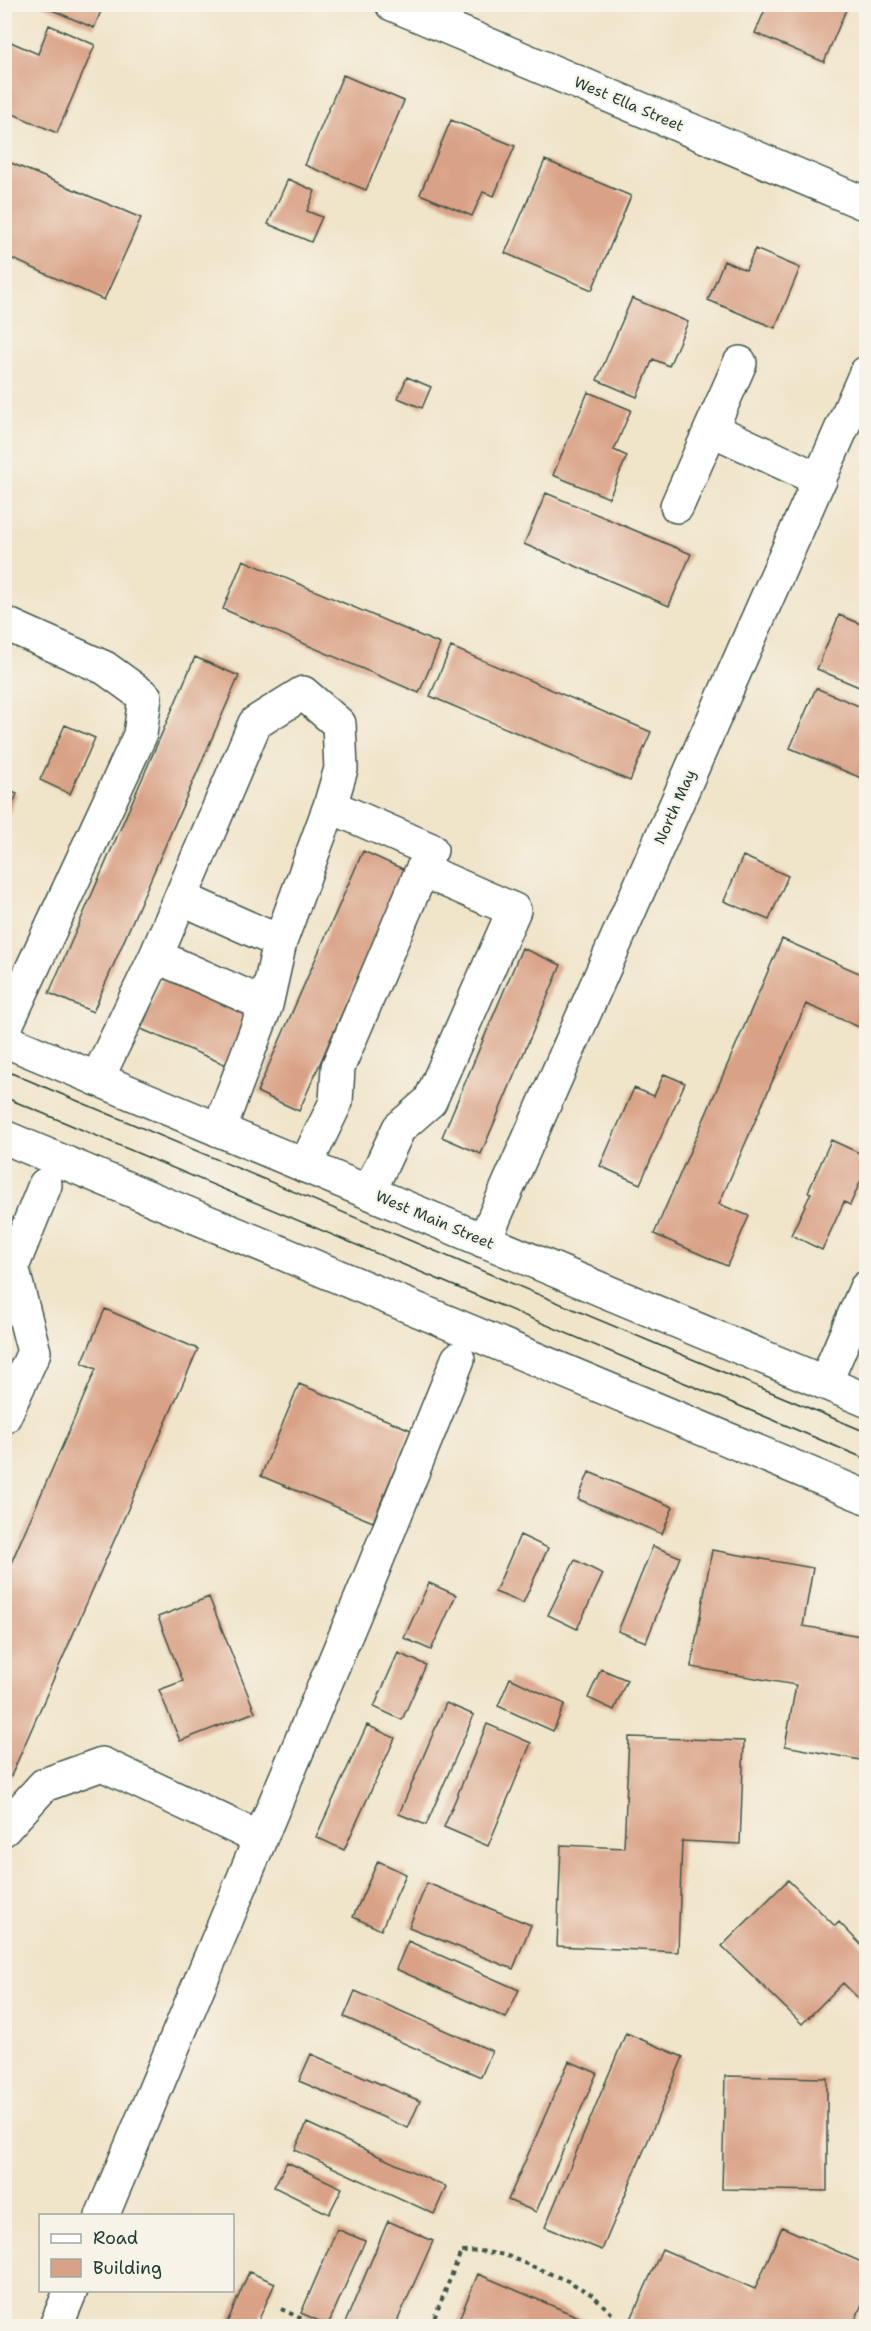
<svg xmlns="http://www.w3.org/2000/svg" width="871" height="2331" font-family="'Shantell Sans',sans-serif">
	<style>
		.building { fill: #d9a185 }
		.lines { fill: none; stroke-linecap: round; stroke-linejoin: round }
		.minor-casing { stroke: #3e564a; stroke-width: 36 }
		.major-casing { stroke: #3e564a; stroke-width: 36 }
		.path { stroke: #3e564a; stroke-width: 4; stroke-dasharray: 4.5 4.5; stroke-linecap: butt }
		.minor { stroke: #fff; stroke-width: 33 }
		.major { stroke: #fff; stroke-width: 33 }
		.tram { stroke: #1f3d34; stroke-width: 1.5 }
		.labels { text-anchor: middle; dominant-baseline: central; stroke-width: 4.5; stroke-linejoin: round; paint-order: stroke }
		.street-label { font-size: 15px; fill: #1f3d34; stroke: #f7f3e8 }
	</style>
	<rect width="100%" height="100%" fill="#f7f3e8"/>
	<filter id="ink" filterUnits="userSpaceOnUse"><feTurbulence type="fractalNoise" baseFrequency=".0167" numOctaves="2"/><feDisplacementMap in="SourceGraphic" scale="12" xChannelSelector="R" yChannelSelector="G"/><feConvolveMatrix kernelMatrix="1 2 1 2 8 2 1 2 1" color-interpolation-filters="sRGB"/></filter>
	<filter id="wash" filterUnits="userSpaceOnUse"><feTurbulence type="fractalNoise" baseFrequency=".008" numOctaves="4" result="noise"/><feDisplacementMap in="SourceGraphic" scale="24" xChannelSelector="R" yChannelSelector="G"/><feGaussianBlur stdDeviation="1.35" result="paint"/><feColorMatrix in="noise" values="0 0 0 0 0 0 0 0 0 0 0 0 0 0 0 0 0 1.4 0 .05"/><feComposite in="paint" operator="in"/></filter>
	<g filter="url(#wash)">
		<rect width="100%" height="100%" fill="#f0e4c9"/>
		<g id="blocks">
			<path class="building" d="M38 4H104L94 28Z
				M767 5H848L824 62 755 33Z
				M49 25 95 45 57 133 4 110V39L38 54Z
				M343 75 404 101 366 190 305 165Z
				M451 120 515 146 494 196 483 192 472 216 420 194Z
				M4 160 141 218 104 300 4 255Z
				M545 160 631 196 592 290 505 253Z
				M288 179 315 191 307 211 322 217 311 242 268 224Z
				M755 249 800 268 775 328 708 300 724 261 746 270Z
				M632 298 688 322 669 366 653 359 637 397 597 380Z
				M407 377 431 387 422 408 398 398Z
				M588 392 631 410 614 450 627 456 609 498 553 475Z
				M546 493 691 554 669 606 524 544Z
				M243 560 440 644 419 693 223 609Z
				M839 615 866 626V690L817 669Z
				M451 647 651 732 630 781 430 696Z
				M195 657 239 676 93 1012 49 993Z
				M816 688 866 709V780L790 748Z
				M65 725 95 738 70 794 40 780Z
				M4 789 17 794 5 823H4Z
				M363 851 405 870 299 1111 257 1092Z
				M743 856 788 876 769 920 724 901Z
				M782 939 866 976V1030L806 1004 719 1204 749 1216 727 1266 654 1234Z
				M522 948 561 965 481 1154 442 1137Z
				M165 973 253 1010 229 1066 141 1029Z
				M664 1074 685 1083 640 1184 600 1166 634 1088 654 1096Z
				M831 1140 866 1156V1169L850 1205 844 1202 822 1250 791 1235 811 1193 808 1192Z
				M105 1309 198 1349 4 1792V1579L96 1369 82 1363Z
				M299 1384 411 1430 373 1522 261 1476Z
				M589 1472 673 1507 662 1534 578 1499Z
				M520 1535 548 1548 523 1603 495 1592Z
				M653 1546 680 1557 646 1642 618 1631Z
				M712 1550 813 1568 803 1626 866 1637V1761L785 1746 796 1685 691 1667Z
				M575 1560 603 1574 577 1629 548 1615Z
				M429 1583 456 1595 431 1650 404 1638Z
				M209 1597 255 1712 180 1741 159 1690 183 1681 158 1617Z
				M398 1653 426 1665 402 1720 374 1707Z
				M601 1669 627 1680 614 1710 588 1698Z
				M510 1678 565 1704 553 1731 498 1706Z
				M446 1703 474 1715 426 1825 399 1814Z
				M487 1724 531 1743 488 1846 444 1827Z
				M367 1725 395 1738 344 1850 316 1837Z
				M629 1737 744 1741 740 1844 682 1841 678 1952 557 1946 561 1845 624 1848Z
				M378 1861 406 1874 381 1930 353 1917Z
				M788 1880 835 1926 839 1922 866 1950V2006L843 1983 802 2024 722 1946Z
				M427 1883 531 1925 513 1969 409 1927Z
				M408 1941 519 1990 506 2018 396 1969Z
				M355 1991 492 2051 481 2077 344 2017Z
				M626 2033 683 2057 602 2250 545 2227Z
				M311 2054 420 2101 408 2128 299 2081Z
				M569 2061 597 2073 536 2212 508 2200Z
				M725 2076 827 2078V2191L722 2189Z
				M307 2123 446 2187 434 2214 295 2150Z
				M287 2162 342 2188 329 2214 274 2187Z
				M388 2221 433 2241 395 2326H354L345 2323Z
				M782 2227 866 2264V2294L853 2326H628L662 2249 755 2289Z
				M337 2229 365 2241 328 2325 301 2313Z
				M249 2272 275 2283 256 2326H229L226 2325Z
				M478 2274 588 2321 586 2326H456Z"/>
		</g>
	</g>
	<g filter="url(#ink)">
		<use href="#blocks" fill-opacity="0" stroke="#3e564a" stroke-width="1.5"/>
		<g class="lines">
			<g class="minor-casing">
				<path id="minor" d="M392 4 866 204
					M711 429 820 480
					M677 506 740 363
					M4 623 105 668 145 697 140 735 4 1030
					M330 806 431 850
					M181 898 280 942
					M156 956 266 1005
					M97 1079 156 956 255 723 303 693 339 724 341 769 330 806 280 942 266 1005 219 1130
					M305 1166 336 1102 338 1067 422 870 514 910 430 1101 399 1128 369 1192
					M484 1241 866 373
					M825 1383 866 1288
					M4 1417 34 1352 12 1267 45 1185
					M4 1829 44 1785 102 1764 259 1838
					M102 2216 368 1582 458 1359
					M56 2326 71 2290"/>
			</g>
			<g class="major-casing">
				<path id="major" d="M4 1040 866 1400
					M4 1137 866 1497"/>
			</g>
			<path class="path" d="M281 2309 317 2326
				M431 2326 461 2252 480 2251 505 2255 534 2267 568 2281 594 2296 613 2315 610 2326"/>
			<use href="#minor" class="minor"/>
			<use href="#major" class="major"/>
			<path class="tram" d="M4 1070 866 1432
				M4 1097 866 1459"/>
		</g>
	</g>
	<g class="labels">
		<g class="street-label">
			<text transform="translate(629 104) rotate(23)">West Ella Street</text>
			<text transform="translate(675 807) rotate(-66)">North May</text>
			<text transform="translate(435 1220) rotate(23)">West Main Street</text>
		</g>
	</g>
	<rect width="871" height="2331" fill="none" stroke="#f7f3e8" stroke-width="24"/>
	<rect x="39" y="2214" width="195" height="78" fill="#f7f3e8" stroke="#a1aaa0" stroke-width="1.5"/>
	<rect x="51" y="2234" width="30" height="9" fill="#ffffff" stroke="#a1aaa0" stroke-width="1.5"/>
	<text x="93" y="2244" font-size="18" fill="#1f3d34">Road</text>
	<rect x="51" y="2259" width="30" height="18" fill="#d9a185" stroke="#a1aaa0" stroke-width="1.5"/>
	<text x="93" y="2274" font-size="18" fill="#1f3d34">Building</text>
</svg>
